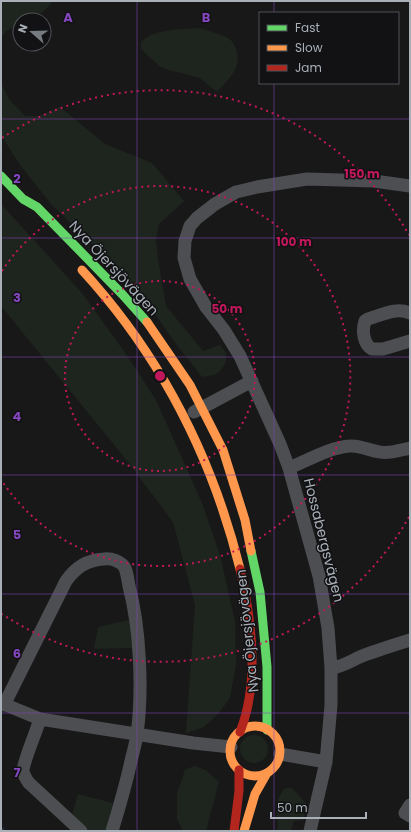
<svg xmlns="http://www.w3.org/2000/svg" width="411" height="832" font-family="Poppins,sans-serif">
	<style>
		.green { fill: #1e251e }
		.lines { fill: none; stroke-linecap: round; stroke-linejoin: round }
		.stream { stroke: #2b3539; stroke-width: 4 }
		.street { stroke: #4c4e51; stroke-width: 13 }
		.fast { stroke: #63d668; stroke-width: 9 }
		.slow { stroke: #ff974d; stroke-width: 9 }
		.jam { stroke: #b3261e; stroke-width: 9 }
		.grid { fill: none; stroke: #8446be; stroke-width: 1; stroke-opacity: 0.55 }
		.ring { fill: none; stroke: #c2185b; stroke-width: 2; stroke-dasharray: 2 4 }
		.labels { text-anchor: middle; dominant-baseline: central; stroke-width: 3; stroke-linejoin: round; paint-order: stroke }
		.street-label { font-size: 14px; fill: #a9b0b8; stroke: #121214 }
		.grid-label { font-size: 13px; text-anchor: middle; font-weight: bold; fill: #8446be; stroke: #121214; stroke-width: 3; stroke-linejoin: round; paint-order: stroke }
		.centre { fill: #c2185b; stroke: #121214; stroke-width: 2 }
		.ring-label { font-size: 12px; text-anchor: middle; font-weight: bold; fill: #c2185b; stroke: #121214; stroke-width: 3; stroke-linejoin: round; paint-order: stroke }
	</style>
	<rect width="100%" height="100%" fill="#181818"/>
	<path class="green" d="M1 1H53C45 12 34 20 20 20V24L6 31 1 38Z
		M199 28C208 31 218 33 226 37 232 40 234 44 236 49 243 67 228 80 217 92L200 78 169 70 159 66 141 49V42C155 28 181 30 199 28Z
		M1 83 9 99 25 116H39L60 107 105 144 152 163 184 201 159 224 156 240 158 259 166 306 203 351 220 345 226 353V362L220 371 214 375 202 377 176 344 143 297 110 262 51 204 20 165 1 135Z
		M1 204 82 293 126 354 156 400 202 503 220 555 235 621 236 664 230 698 218 714 204 727 186 733 195 605 173 522 128 462 1 306Z
		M129 620 132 648 94 649 98 627Z
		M240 749a14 14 0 1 1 28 0a14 14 0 1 1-28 0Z
		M194 766 206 770 219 782 206 831H183L177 819V794L185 770Z
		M285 788H292L306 803 304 820 294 821 291 831H277C280 812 270 807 285 788Z
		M78 794 113 803 107 828 104 831H88L72 815Z"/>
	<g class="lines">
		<path class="stream" d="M1 829 3 831"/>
		<path class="street" d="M410 313C396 307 382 315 368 319L365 321C362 330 363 344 372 349H383L410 341
			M194 412 252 381
			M289 468C307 461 330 447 350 446 360 445 370 451 380 452 390 454 400 450 410 448
			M331 668C345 666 350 661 362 656 378 650 394 645 410 640
			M1 703 40 719 193 743 231 747
			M4 705 66 581C76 567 87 560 104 559 111 558 121 561 125 568 127 573 128 580 129 586 140 628 143 690 137 734 136 743 133 752 131 761 126 784 119 808 112 831
			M40 719C37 730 23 762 23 771 24 776 26 779 29 783L81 831
			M280 754 326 762
			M410 805 405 813 410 816
			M310 831 326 762 331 705V668L328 628 319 576 289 468 280 444 240 356 224 330 206 307 190 279 184 258 185 241 190 226 197 218 215 204 236 192 257 187 307 179 374 181 410 186"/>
		<path class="fast" d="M1 176 23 199 37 207 122 294 147 322
			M251 551 260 592 267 667V730"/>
		<path class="slow" d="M82 270C161 356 212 456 240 569
			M147 322 190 385 223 450 245 520 251 551
			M230 751a25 25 0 1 1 50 0a25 25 0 1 1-50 0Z
			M244 831 255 794 267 773"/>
		<path class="jam" d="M240 732C260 682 252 620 240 569
			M234 831 239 791V770"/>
	</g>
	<path class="grid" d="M137 1V831M274 1V13M274 83V831M1 119H410M1 238H410M1 357H410M1 475H410M1 594H410M1 713H410"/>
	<g class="ring">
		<circle cx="160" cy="376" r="95"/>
		<path d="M2 271A190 190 0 1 1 2 481"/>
		<path d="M409 517A286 286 0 0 1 2 614M2 138A286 286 0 0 1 409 235"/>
	</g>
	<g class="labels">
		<g class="street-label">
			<text transform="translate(114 268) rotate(47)">Nya Öjersjövägen</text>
			<text transform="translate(324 540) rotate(76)">Hossabergsvägen</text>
			<text transform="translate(247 631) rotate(-96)">Nya Öjersjövägen</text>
		</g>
	</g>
	<g class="grid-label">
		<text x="68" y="22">A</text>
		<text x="206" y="22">B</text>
		<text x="17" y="183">2</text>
		<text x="17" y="302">3</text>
		<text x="17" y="421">4</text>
		<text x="17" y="539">5</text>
		<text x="17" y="658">6</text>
		<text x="17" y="777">7</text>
	</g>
	<circle cx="160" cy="376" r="6" class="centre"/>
	<g class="ring-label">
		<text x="362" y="178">150 m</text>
		<text x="294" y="246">100 m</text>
		<text x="227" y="313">50 m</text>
	</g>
	<rect width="411" height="832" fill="none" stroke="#a9b0b8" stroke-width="4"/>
	<rect x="259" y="12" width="140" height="72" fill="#121214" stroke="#4e5156"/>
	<rect x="267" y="25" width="20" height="6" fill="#63d668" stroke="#4e5156"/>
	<text x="295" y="32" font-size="12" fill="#a9b0b8">Fast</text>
	<rect x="267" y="45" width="20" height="6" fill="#ff974d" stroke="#4e5156"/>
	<text x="295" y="52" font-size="12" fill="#a9b0b8">Slow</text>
	<rect x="267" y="65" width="20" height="6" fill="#b3261e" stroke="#4e5156"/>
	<text x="295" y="72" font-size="12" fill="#a9b0b8">Jam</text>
	<g transform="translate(32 32) rotate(290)"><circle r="19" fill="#121214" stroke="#4e5156"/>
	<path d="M0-3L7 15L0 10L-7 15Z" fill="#767b80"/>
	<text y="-6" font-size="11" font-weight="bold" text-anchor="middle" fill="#a9b0b8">N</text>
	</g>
	<path d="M271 812v6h95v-6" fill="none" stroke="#a9b0b8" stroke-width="2"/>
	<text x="277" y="812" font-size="12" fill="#a9b0b8" stroke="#121214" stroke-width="3" paint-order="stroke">50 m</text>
</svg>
